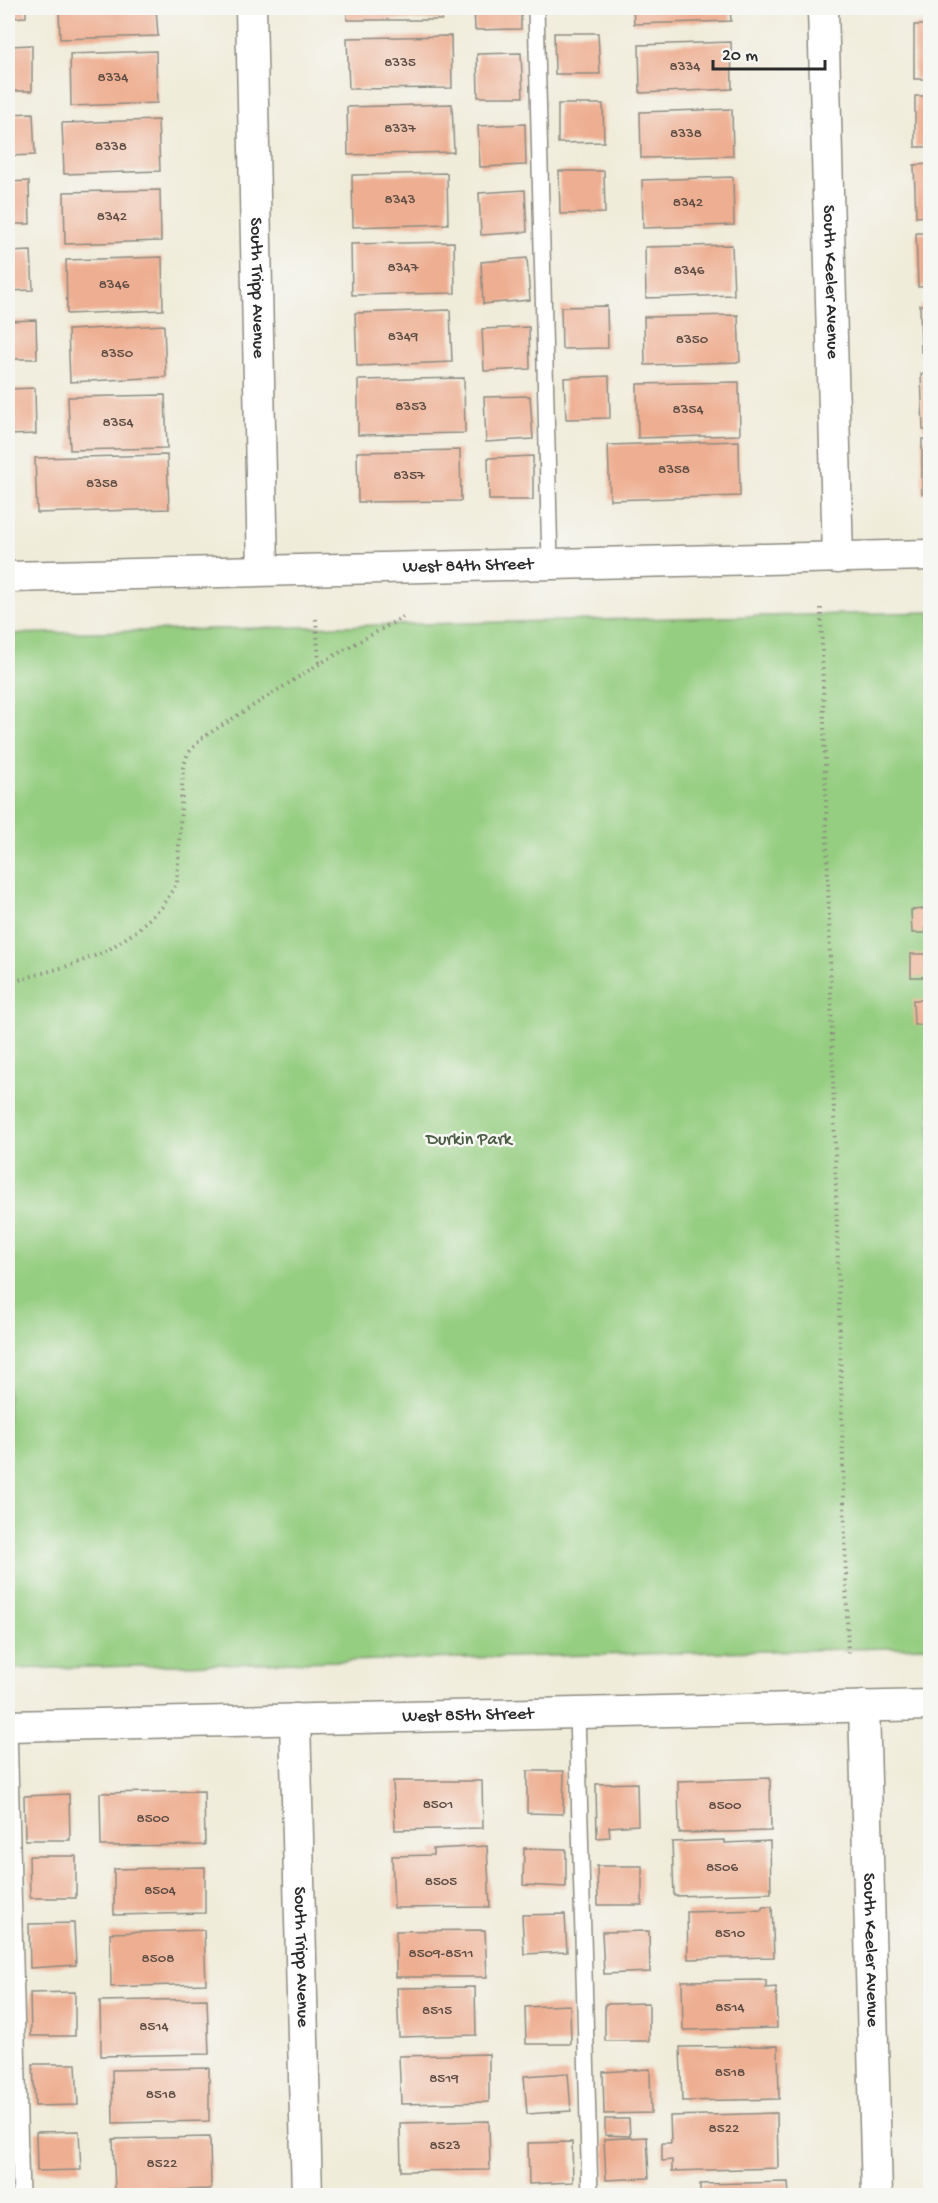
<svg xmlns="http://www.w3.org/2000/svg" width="938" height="2203" font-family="'Gochi Hand',sans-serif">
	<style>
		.green { fill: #95ce81; stroke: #607c56; stroke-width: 1.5 }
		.building { fill: #eeae91 }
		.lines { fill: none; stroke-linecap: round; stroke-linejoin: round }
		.service-casing { stroke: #8e8c82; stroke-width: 18 }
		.minor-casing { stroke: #8e8c82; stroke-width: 33 }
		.path { stroke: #8e8c82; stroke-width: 4; stroke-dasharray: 1.5 4.5; stroke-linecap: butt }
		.service { stroke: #fff; stroke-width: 15 }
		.minor { stroke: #fff; stroke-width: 30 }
		.labels { text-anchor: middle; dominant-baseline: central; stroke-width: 5; stroke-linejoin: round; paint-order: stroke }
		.number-label { font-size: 15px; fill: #5c4c44 }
		.street-label { font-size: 18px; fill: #2b2b2b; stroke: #f6f6f2 }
		.park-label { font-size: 18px; fill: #4b5c45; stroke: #f6f6f2 }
	</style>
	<rect width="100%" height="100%" fill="#f6f6f2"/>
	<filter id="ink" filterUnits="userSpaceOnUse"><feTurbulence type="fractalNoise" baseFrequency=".0167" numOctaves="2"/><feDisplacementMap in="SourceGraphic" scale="12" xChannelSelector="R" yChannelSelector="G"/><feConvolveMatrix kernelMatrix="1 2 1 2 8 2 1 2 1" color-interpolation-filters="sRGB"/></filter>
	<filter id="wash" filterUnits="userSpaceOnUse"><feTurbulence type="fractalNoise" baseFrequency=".008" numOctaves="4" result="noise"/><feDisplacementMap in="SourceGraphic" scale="24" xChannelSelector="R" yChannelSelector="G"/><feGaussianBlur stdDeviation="1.35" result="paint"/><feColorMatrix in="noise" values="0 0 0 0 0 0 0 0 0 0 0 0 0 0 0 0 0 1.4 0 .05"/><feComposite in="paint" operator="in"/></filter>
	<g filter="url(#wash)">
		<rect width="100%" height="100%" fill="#f0ecda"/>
		<path class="green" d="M930 612V1647L8 1669V634Z"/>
		<g id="blocks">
			<path class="building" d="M8 8H26V17L8 18Z
				M59 8H156L158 36 60 39Z
				M347 8H442V20H347Z
				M474 8H521V29L475 30Z
				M633 8H730L731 21 634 24Z
				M914 25H930V79H914Z
				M554 33H598L600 74H555Z
				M451 36 452 88 349 89 347 38Z
				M731 42 732 89 640 93 639 45Z
				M32 45V91H8V46Z
				M156 51 157 103 71 106 70 54Z
				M521 53 523 97H478L477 54Z
				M915 96H930V147H915Z
				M452 104 454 152 348 155 347 107Z
				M558 104H603L604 142 558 143Z
				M732 109 733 156 641 158 640 112Z
				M33 113 35 155 8 156V114Z
				M158 120 160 171 64 174 62 123Z
				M525 124 526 165 480 167 478 126Z
				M930 164V216L916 217 914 165Z
				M559 171H604L605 213 560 214Z
				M447 173 448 224 353 227 352 175Z
				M733 177 734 225 643 228 642 180Z
				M29 181 30 224H8V182Z
				M160 190 161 241 65 244 64 192Z
				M525 190 527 232 481 235 479 193Z
				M916 233H930V286L918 287Z
				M454 242 455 293 352 295 351 244Z
				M732 245 734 295 646 298 645 247Z
				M31 251 33 290 8 291V252Z
				M162 257 163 310 67 314 66 260Z
				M527 258 530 300 483 304 481 262Z
				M920 305H930V352H921Z
				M607 306 608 348 562 349 561 307Z
				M450 310 452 362 357 366 355 313Z
				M738 315 740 362 645 365 644 317Z
				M36 320 37 359H8V321Z
				M164 325 166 377 70 382 68 330Z
				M529 327 530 369 484 371 482 329Z
				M921 374H930V430H923Z
				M609 376 610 418 566 419 564 378Z
				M464 378 465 433 358 435V380Z
				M739 382 740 435 638 438 637 384Z
				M35 388 36 434 8 435V389Z
				M165 395 167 448 70 450 68 397Z
				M530 396 533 439 486 442 484 397Z
				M922 439H930V494H922Z
				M739 441 740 496 610 500 608 445Z
				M460 450 461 501 358 502 357 452Z
				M167 455 169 509 37 513 35 458Z
				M533 456V500H489L488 458Z
				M925 909 926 933H912L911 910Z
				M911 954H926L925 977H911Z
				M913 1000H928V1025H914Z
				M527 1771H564L563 1814 527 1813Z
				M770 1778 771 1831 679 1833 678 1781Z
				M393 1781H482L483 1828 395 1830Z
				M637 1783 638 1825 609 1827 610 1837 597 1838 596 1784Z
				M204 1791 205 1845 101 1846 100 1793Z
				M69 1794 70 1840H25L24 1796Z
				M725 1840V1843L770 1841 771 1893 674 1896 672 1842Z
				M487 1846 490 1907 394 1908 392 1856 433 1855V1849Z
				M524 1848 566 1849V1887L523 1885Z
				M29 1856H76V1898H30Z
				M597 1866H642V1905H598Z
				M205 1867V1913L114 1915V1869Z
				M762 1907H772L774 1957 688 1959 687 1912 762 1910Z
				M565 1914 567 1952 524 1954 522 1915Z
				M74 1923 76 1965 30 1968 29 1924Z
				M204 1930 206 1984 111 1987 110 1933Z
				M485 1930 487 1977H396V1931Z
				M649 1931 650 1972 604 1974 602 1932Z
				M766 1980V1988L776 1987 777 2028 683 2030 682 1981Z
				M475 1987 476 2035 399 2037 397 1988Z
				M75 1992V2036H31L30 1993Z
				M207 1999 209 2054 101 2056 100 2001Z
				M649 2003V2041H605V2004Z
				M570 2005 571 2044H526L525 2007Z
				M778 2046 779 2099 682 2101 680 2047Z
				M489 2054V2102L401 2104 399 2056Z
				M33 2064H76L78 2105 35 2106Z
				M209 2068V2121L113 2123 112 2070Z
				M650 2069 651 2113 604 2114 603 2072Z
				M568 2073 571 2111 527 2114 524 2076Z
				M777 2113 778 2168 672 2171V2160L662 2161V2143H671L670 2116Z
				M605 2119H629L630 2136 605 2135Z
				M489 2121 490 2170 401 2171 400 2123Z
				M79 2131 81 2170 37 2171 36 2132Z
				M210 2137 211 2189 115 2192 113 2139Z
				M647 2137 649 2178 606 2180 604 2139Z
				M572 2142 573 2182 529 2184 528 2143Z
				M788 2182 789 2196H700V2184Z
				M474 2192V2196H418V2194Z"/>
		</g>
	</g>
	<g filter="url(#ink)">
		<use href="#blocks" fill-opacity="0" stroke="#8e8c82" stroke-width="1.5"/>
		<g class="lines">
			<g class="service-casing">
				<path id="service" d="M536 8 550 564
					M577 1712 590 2196
					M9 1726 21 2196"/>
			</g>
			<g class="minor-casing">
				<g id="minor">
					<path id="s1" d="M251 8 263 570"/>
					<path id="s2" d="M823 8 838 558"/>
					<path id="s3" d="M8 577 930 555"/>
					<path id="s4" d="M864 1706 877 2196"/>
					<path id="s5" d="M295 1719 307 2196"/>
					<path id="s6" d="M8 1726 930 1705"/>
				</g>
			</g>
			<path class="path" d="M821 608 848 1656
				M316 619 319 664
				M8 983 71 965 105 952 135 932 162 907 177 883 183 768 188 753 202 738 319 664 403 617"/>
			<use href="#service" class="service"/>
			<use href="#minor" class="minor"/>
		</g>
	</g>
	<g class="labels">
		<g class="number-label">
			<text x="400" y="63">8335</text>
			<text x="685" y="67">8334</text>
			<text x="113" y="78">8334</text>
			<text x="400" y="129">8337</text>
			<text x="686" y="134">8338</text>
			<text x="111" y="147">8338</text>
			<text x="400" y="200">8343</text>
			<text x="688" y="203">8342</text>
			<text x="112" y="217">8342</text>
			<text x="403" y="268">8347</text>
			<text x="689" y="271">8346</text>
			<text x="114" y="285">8346</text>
			<text x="403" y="337">8349</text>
			<text x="692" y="340">8350</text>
			<text x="117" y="354">8350</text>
			<text x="411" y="407">8353</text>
			<text x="688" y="410">8354</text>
			<text x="118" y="423">8354</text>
			<text x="674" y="470">8358</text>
			<text x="409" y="476">8357</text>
			<text x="102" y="484">8358</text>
			<text x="438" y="1805">8501</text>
			<text x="725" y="1806">8500</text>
			<text x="153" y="1819">8500</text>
			<text x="722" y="1868">8506</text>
			<text x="441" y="1882">8505</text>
			<text x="160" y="1891">8504</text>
			<text x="730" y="1934">8510</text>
			<text x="441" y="1954">8509-8511</text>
			<text x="158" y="1959">8508</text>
			<text x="730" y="2008">8514</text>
			<text x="437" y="2011">8515</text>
			<text x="154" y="2027">8514</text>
			<text x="730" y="2073">8518</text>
			<text x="444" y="2079">8519</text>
			<text x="161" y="2095">8518</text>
			<text x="724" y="2129">8522</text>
			<text x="445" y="2146">8523</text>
			<text x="162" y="2164">8522</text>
		</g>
		<g class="street-label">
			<text stroke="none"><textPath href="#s2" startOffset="274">South Keeler Avenue</textPath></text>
			<text stroke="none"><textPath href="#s1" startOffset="280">South Tripp Avenue</textPath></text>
			<text stroke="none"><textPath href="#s3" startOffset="460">West 84th Street</textPath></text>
			<text stroke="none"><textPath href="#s6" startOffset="460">West 85th Street</textPath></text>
			<text stroke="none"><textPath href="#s4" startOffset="244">South Keeler Avenue</textPath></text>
			<text stroke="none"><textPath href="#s5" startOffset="238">South Tripp Avenue</textPath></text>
		</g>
		<g class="park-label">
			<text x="469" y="1140">Durkin Park</text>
		</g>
	</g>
	<rect width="938" height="2203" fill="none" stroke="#f6f6f2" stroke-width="30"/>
	<path d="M713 60v9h112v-9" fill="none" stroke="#2b2b2b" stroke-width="3"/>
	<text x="722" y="60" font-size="18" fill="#2b2b2b" stroke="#f6f6f2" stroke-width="4.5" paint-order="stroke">20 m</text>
</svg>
